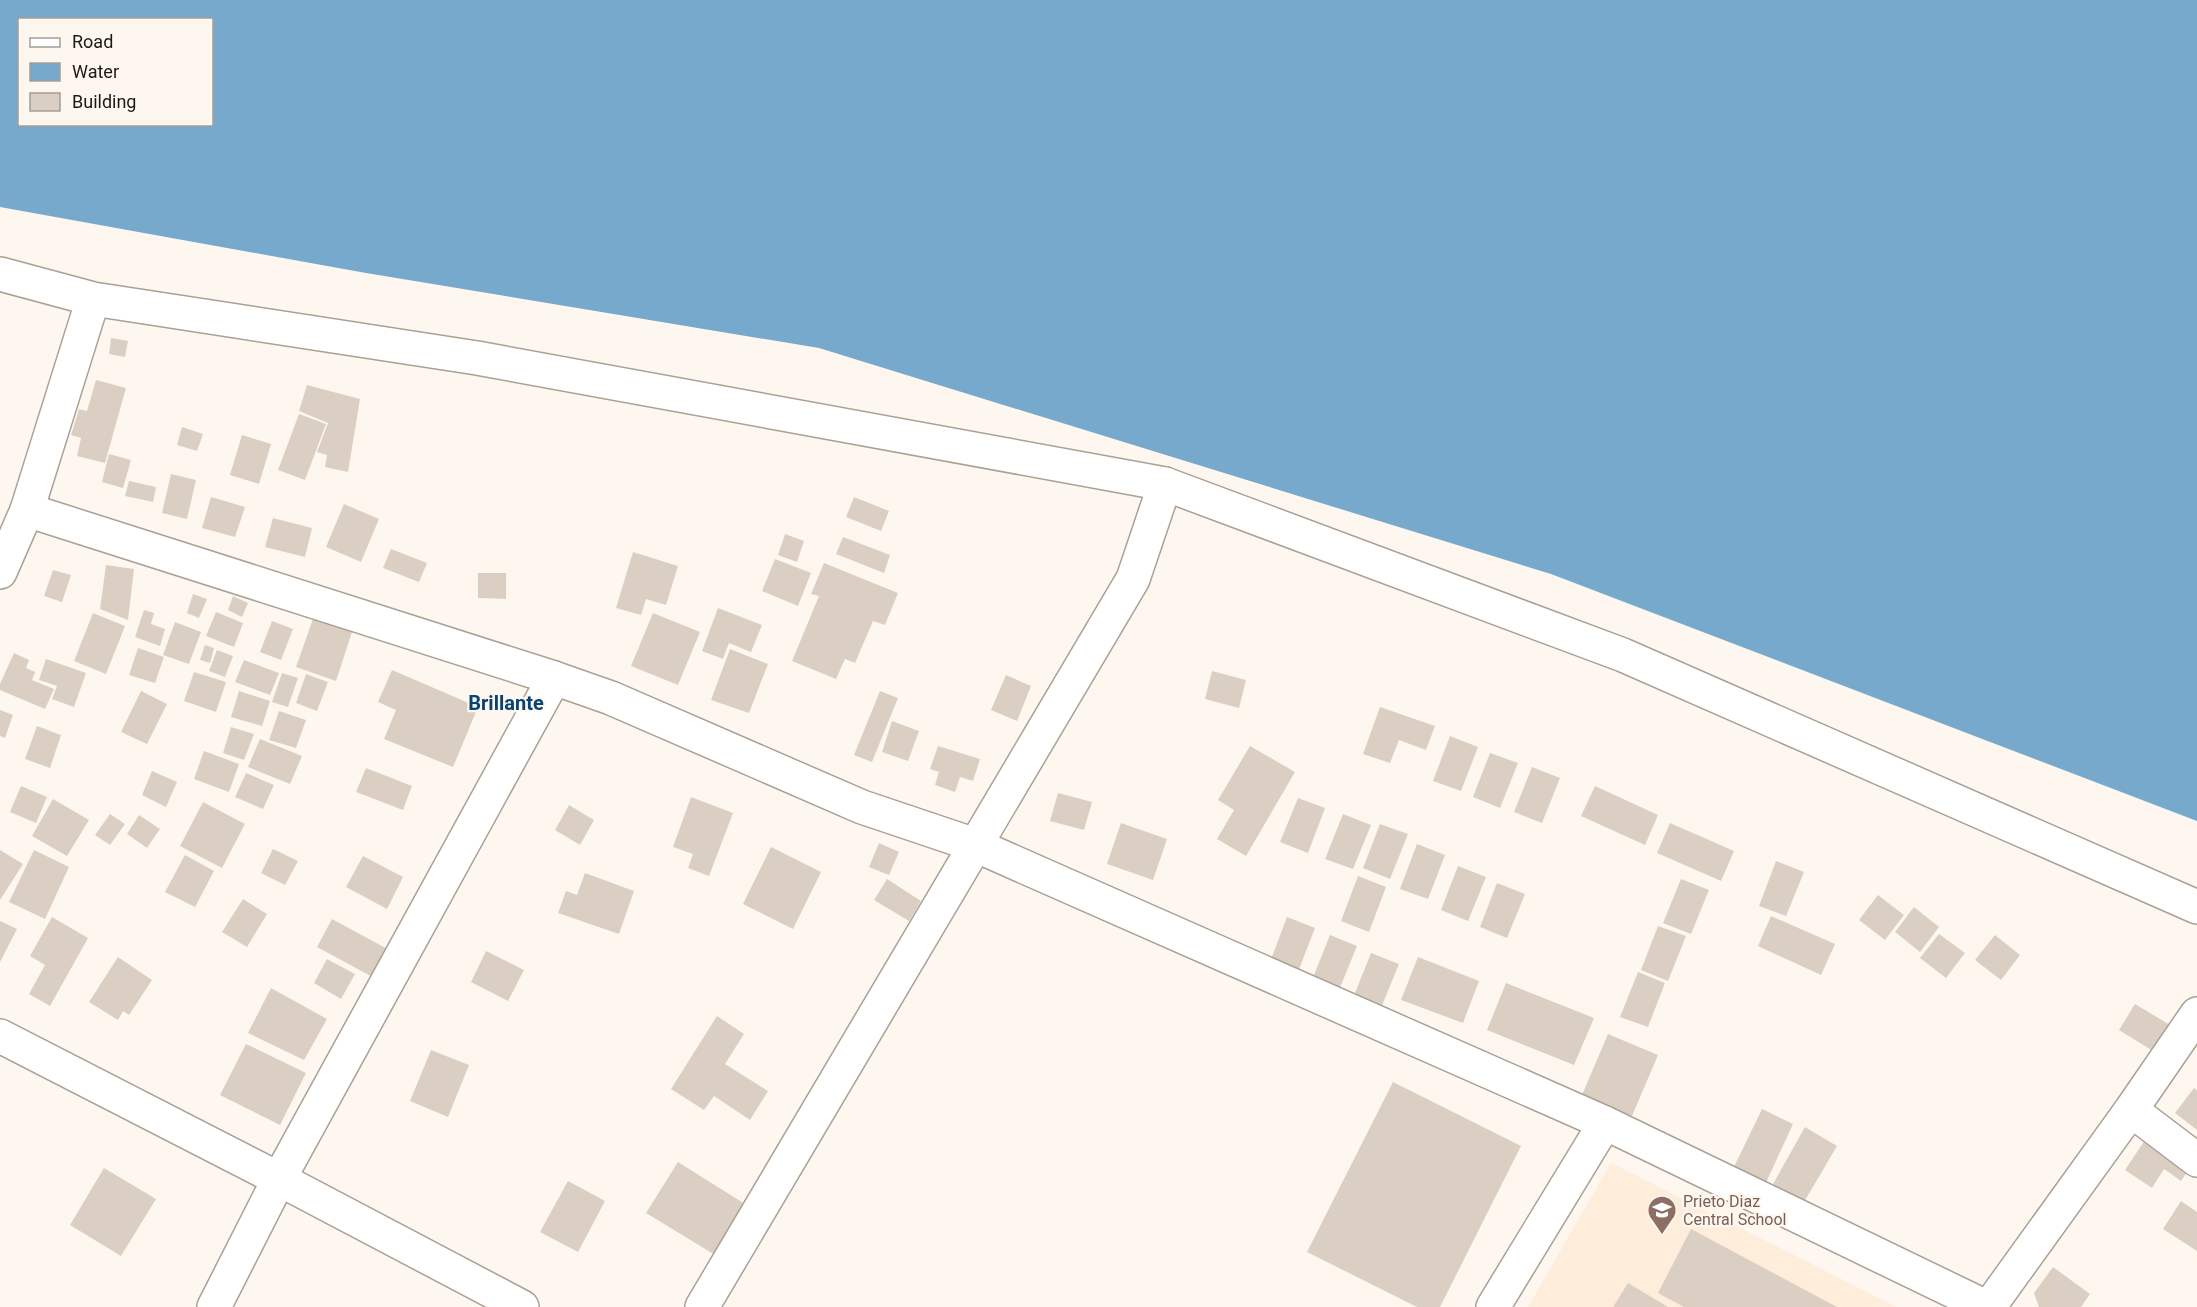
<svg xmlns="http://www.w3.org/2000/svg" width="2197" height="1307" font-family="Roboto,sans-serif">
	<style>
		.built { fill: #feeddb }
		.water { fill: #77a9cd; fill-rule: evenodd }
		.building { fill: #dbcfc3 }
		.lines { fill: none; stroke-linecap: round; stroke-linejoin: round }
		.street-casing { stroke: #aba094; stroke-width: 36 }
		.secondary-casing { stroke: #aba094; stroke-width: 36 }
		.street { stroke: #fff; stroke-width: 33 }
		.secondary { stroke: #fff; stroke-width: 33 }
		.labels { text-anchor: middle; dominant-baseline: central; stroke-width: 4.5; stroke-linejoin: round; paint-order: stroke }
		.education-label { font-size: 16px; fill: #785e54; stroke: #fef7f0; text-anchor: start }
		.quarter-label { font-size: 20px; font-weight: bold; fill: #084373; stroke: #fef7f0 }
	</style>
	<rect width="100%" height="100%" fill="#fef7f0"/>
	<path class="built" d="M1611 1163 1897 1307H1528Z"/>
	<path class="water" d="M0 0H2197V821L1551 574 819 348 366 273 0 207ZM20 20H212V124H20Z"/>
	<path class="building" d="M111 338 128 341 125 357 109 354Z
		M96 380 126 388 105 463 77 456 81 438 71 435 79 409 87 411Z
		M307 385 360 399 348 472 325 467 327 455 317 452 328 423 299 411Z
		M299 414 326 424 305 480 278 470Z
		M182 427 203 434 197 451 177 445Z
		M242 435 271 444 259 484 230 475Z
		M109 454 131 460 123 488 102 482Z
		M171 474 196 480 187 519 162 513Z
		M129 481 156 487 153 502 125 496Z
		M211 497 245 507 235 537 202 528Z
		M854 497 889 511 881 531 846 517Z
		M344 504 379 519 361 562 326 547Z
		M273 518 312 528 305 557 265 547Z
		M785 534 804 541 797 562 778 555Z
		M843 537 890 555 884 573 836 554Z
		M391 549 427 563 419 582 383 568Z
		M633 552 678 566 666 605 646 599 641 615 616 608Z
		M775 559 811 573 798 606 762 591Z
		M824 563 898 593 885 625 873 621 855 663 845 659 836 679 792 661 819 596 811 594Z
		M106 565 134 569 128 620 100 609Z
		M53 570 71 575 62 602 44 596Z
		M478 573H506V599L478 598Z
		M193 594 207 599 199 618 187 613Z
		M233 596 248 603 242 617 228 610Z
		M718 608 762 625 751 652 729 643 723 659 702 651Z
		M144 610 154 613 151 624 165 629 160 646 135 637Z
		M216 612 243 623 234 647 206 636Z
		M93 613 125 626 106 674 74 661Z
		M653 613 700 632 678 685 631 666Z
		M313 619 352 632 336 681 296 667Z
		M272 621 293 629 281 660 260 652Z
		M175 622 201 632 189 664 163 655Z
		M205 645 214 648 210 663 200 660Z
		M138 648 164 657 155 683 129 675Z
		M730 649 768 664 749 713 711 700Z
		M217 650 233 656 225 677 209 671Z
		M14 653 29 660 26 668 35 672 32 680 54 689 45 709 0 690V684Z
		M46 659 86 673 74 707 52 699 57 686 39 680Z
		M244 660 279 673 270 695 235 682Z
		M392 670 478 707 453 767 384 739 396 710 378 702Z
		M1212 671 1246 680 1239 708 1205 699Z
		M194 672 226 682 216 712 184 701Z
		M282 673 298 678 288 707 272 702Z
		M306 674 328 682 317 711 296 703Z
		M1006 675 1031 686 1017 721 991 710Z
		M141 691 167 704 147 744 121 732Z
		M239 691 270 701 262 726 231 717Z
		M880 691 898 698 872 762 854 755Z
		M1380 707 1435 726 1426 750 1399 740 1390 763 1363 754Z
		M0 710 13 715 5 738 0 736Z
		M279 711 306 720 296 748 269 740Z
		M892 721 919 731 908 761 882 752Z
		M37 726 61 735 50 768 25 759Z
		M231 727 254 734 244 760 223 753Z
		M1450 736 1478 747 1461 791 1433 781Z
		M260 739 302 756 290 784 248 767Z
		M938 746 980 759 973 781 960 777 955 792 935 785 939 772 930 769Z
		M1250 746 1295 772 1246 856 1217 839 1234 810 1218 800Z
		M204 751 239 764 229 792 194 779Z
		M1490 753 1518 763 1500 808 1473 797Z
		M1532 767 1560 778 1542 823 1514 812Z
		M366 768 412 786 403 810 356 792Z
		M152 771 177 782 166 807 142 795Z
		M246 773 274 785 263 809 235 797Z
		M21 786 47 797 36 823 10 812Z
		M1595 786 1658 815 1645 845 1581 816Z
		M1058 793 1092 802 1084 830 1050 821Z
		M691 797 733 813 709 876 688 868 693 854 673 847Z
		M1298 798 1325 808 1308 853 1280 842Z
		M53 799 89 820 67 856 32 836Z
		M203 802 245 824 222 868 180 846Z
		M569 805 594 820 580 845 555 830Z
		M110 814 125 824 110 845 95 835Z
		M1343 814 1371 825 1353 869 1325 859Z
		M139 815 160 829 147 848 127 834Z
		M1121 823 1167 839 1153 880 1107 864Z
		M1670 823 1734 851 1721 881 1657 853Z
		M1380 824 1408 834 1390 879 1363 868Z
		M879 843 899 852 889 875 869 867Z
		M1417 844 1445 855 1428 899 1400 889Z
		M771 847 821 872 793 929 743 904Z
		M273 849 298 861 285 885 261 873Z
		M0 850 23 864 0 900Z
		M34 850 69 867 45 919 9 902Z
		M185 855 214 871 195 907 165 892Z
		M363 856 403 877 387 909 346 887Z
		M1776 861 1804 872 1786 916 1759 906Z
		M1458 866 1486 877 1468 921 1441 910Z
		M585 873 634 891 619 934 558 913 566 891 577 895Z
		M1358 876 1386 887 1369 932 1341 921Z
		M887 879 921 901 909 921 874 900Z
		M1681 879 1709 890 1691 934 1663 923Z
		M1497 883 1525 894 1507 938 1480 927Z
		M1878 895 1904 915 1885 940 1859 920Z
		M243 899 267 914 247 947 222 932Z
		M1914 907 1939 927 1920 952 1895 932Z
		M1771 916 1835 944 1821 975 1758 946Z
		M52 917 88 938 50 1006 29 994 45 965 30 956Z
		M1287 917 1315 928 1298 972 1270 962Z
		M332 919 393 952 378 980 317 947Z
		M0 921 17 929 0 962Z
		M1658 926 1686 936 1668 981 1641 970Z
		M1939 934 1965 953 1946 978 1920 958Z
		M1330 935 1357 946 1339 990 1312 980Z
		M1995 935 2020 955 2001 980 1975 960Z
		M486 951 524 970 508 1001 471 982Z
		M1371 953 1399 964 1381 1008 1353 998Z
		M118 957 152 980 129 1015 123 1011 118 1020 89 1002Z
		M1418 957 1479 981 1463 1023 1401 1000Z
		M327 959 355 974 341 999 314 983Z
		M1638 972 1665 983 1648 1027 1620 1017Z
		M1506 983 1594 1018 1574 1065 1487 1030Z
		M271 988 327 1019 304 1060 248 1033Z
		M2135 1004 2175 1028 2158 1054 2119 1030Z
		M717 1016 744 1034 725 1064 768 1091 750 1120 714 1096 704 1110 671 1089Z
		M1608 1034 1658 1055 1632 1116 1582 1095Z
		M246 1044 306 1073 280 1125 220 1095Z
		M431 1050 469 1065 448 1117 410 1101Z
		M1393 1082 1521 1146 1440 1307H1417L1307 1252Z
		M2194 1088 2197 1090V1130L2175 1113Z
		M1762 1109 1793 1124 1764 1187 1732 1171Z
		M1805 1127 1837 1146 1804 1202 1773 1184Z
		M2145 1140 2189 1169 2181 1181 2164 1169 2152 1188 2125 1170Z
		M678 1162 745 1204 715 1255 646 1213Z
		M104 1168 156 1199 121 1256 70 1225Z
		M568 1181 605 1201 578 1252 540 1232Z
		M2181 1201 2197 1212V1251L2163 1229Z
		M1691 1229 1837 1307H1684L1658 1293Z
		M2053 1267 2090 1294 2081 1307H2039L2034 1293Z
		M1628 1283 1668 1307H1613Z"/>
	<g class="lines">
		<g class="street-casing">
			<path id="street" d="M0 274 93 299 477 358 1165 484 1623 655 2197 907
				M0 572 27 510 93 299
				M0 1036 279 1179 522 1307
				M2131 1110 2197 1160
				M214 1307 279 1179 554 678
				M1493 1307 1605 1123
				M1989 1307 2131 1110 2197 1014"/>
		</g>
		<g class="secondary-casing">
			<path id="secondary" d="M27 510 554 678 611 698 862 807 975 845 1605 1123 1986 1307
				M702 1307 1133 579 1165 484"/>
		</g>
		<use href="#street" class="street"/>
		<use href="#secondary" class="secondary"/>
	</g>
	<defs>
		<g id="school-pin" transform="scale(1.5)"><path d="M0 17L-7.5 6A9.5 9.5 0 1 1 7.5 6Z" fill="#8d6e63" stroke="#fef7f0"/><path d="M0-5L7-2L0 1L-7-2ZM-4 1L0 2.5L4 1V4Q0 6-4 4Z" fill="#fff"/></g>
	</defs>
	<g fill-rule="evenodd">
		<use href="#school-pin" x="1662" y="1210"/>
	</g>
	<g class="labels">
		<g class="education-label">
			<text x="1683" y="1201">Prieto Diaz<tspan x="1683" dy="18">Central School</tspan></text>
		</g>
		<g class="quarter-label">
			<text x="506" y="703">Brillante</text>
		</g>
	</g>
	<rect x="18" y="18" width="195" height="108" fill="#fef7f0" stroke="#a49e98" stroke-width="1.5"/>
	<rect x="30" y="38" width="30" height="9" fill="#ffffff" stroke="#a49e98" stroke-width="1.5"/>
	<text x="72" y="48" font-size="18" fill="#1d1915">Road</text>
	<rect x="30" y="63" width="30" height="18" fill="#77a9cd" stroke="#a49e98" stroke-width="1.5"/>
	<text x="72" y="78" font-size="18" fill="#1d1915">Water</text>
	<rect x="30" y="93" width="30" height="18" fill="#dbcfc3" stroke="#a49e98" stroke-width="1.5"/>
	<text x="72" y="108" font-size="18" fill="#1d1915">Building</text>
</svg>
